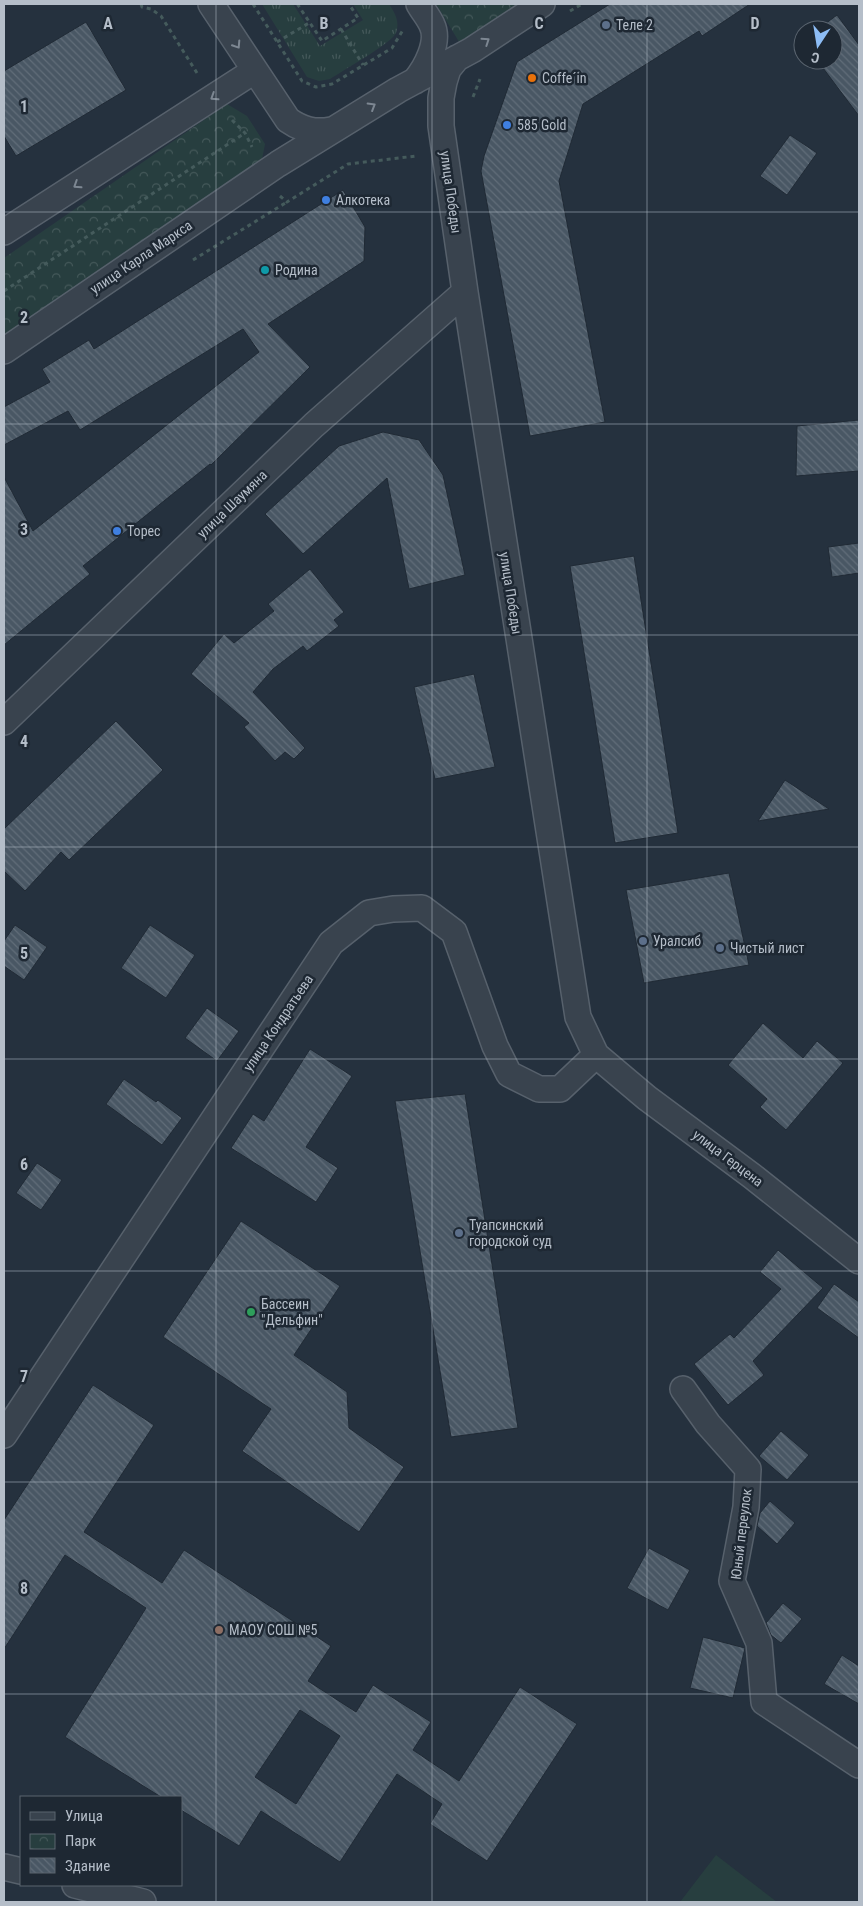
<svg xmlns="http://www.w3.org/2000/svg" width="863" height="1906" font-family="'Roboto Condensed',sans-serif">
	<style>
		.grass { fill: url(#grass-tufts) }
		.park { fill: url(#park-crowns) }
		.garden { fill: #273e3f }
		.building { fill: url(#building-back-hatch); stroke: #202a35; fill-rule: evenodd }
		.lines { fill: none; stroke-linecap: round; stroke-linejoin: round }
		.minor-casing { stroke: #57616c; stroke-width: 28 }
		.path { stroke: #455b5c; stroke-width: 3; stroke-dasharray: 4 4; stroke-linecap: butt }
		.minor { stroke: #39434e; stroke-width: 25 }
		.oneway { stroke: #7d8792 }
		.grid { fill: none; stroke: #b5bec9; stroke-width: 1; stroke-opacity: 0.55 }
		.service-dot { fill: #5c6f8a; stroke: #1e2833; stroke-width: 2 }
		.food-dot { fill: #e8710a; stroke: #1e2833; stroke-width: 2 }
		.shop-dot { fill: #3f7fe0; stroke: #1e2833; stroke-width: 2 }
		.culture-dot { fill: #0f9aa8; stroke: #1e2833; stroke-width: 2 }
		.leisure-dot { fill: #2e9e5b; stroke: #1e2833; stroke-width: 2 }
		.education-dot { fill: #8d6e63; stroke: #1e2833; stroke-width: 2 }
		.labels { text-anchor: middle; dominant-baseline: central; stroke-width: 5; stroke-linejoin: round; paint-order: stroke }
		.poi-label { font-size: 14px; fill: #b5bec9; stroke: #1e2833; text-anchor: start }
		.street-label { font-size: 14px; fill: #b5bec9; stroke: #1e2833 }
		.grid-label { font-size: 16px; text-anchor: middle; font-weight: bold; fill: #b5bec9; stroke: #1e2833; stroke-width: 5; stroke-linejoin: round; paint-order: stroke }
	</style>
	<defs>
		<pattern id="grass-tufts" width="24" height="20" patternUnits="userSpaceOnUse" patternTransform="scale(1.25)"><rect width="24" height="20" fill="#273e3f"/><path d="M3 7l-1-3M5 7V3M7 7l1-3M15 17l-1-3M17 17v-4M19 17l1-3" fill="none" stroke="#445859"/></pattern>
		<pattern id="park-crowns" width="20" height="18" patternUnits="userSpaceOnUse" patternTransform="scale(1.25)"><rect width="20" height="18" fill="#273e3f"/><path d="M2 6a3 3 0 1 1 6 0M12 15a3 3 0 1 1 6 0" fill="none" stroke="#445859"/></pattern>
		<pattern id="building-back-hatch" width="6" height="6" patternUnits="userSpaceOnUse" patternTransform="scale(1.25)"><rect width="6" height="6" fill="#495764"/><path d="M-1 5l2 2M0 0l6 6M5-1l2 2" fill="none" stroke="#616d79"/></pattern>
	</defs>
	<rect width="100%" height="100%" fill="#25313e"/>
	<path class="grass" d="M262 4H293L320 46 363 20 353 4H389C395 13 400 22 396 33 392 43 342 71 330 79L319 81 307 77Z"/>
	<path class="park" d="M436 4H523L461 45Z
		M227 104 247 116 265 144 260 169 4 346V258Z"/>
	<path class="garden" d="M716 1855 777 1902H680Z"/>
	<path class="building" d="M610 4H750L702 36 699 31 583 104 559 181 605 422 530 436 481 171 484 156 517 62Z
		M837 15 859 45V116L817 60H833V30H817Z
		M86 22 126 90 16 156 4 136V71Z
		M790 135 817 153 787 195 760 176Z
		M343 190 365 227 364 261 268 324 310 367 211 465 210 464 83 566 90 574 4 645V477L33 531 259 352 243 329 80 430 68 411 4 445V407L50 382 42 369 89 340 94 349Z
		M859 420V471L796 476 797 426Z
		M383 432 419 440 443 475 465 575 409 589 387 478 303 554 265 514 339 446Z
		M859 543V573L832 577 828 547Z
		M634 556 678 833 615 843 570 566Z
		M310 569 344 612 334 620 339 626 307 651 303 646 273 669 253 692 305 748 294 759 285 752 275 761 244 727 249 723 191 674 224 634 234 643 274 611 268 604Z
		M474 674 495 767 435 779 414 687Z
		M116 721 163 770 69 860 61 852 25 891 4 871V829Z
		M785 780 829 809 758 821Z
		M729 873 749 965 644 983 626 890Z
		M15 925 47 947 24 980 4 966V941Z
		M150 925 195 955 166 998 121 968Z
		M207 1008 239 1031 217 1061 185 1038Z
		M763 1023 803 1058 817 1041 843 1063 786 1130 760 1107 767 1099 728 1065Z
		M310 1049 352 1076 306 1147 338 1168 316 1202 231 1148 253 1114 264 1121Z
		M124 1079 156 1102 158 1100 182 1118 162 1145 106 1104Z
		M465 1094 518 1428 451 1437 395 1101Z
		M37 1163 62 1180 41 1210 16 1193Z
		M241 1221 340 1286 294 1355 347 1392 349 1428 404 1467 359 1532 242 1451 271 1409 163 1337Z
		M778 1250 823 1288 753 1361 764 1375 728 1405 694 1364 730 1334 734 1338 781 1289 760 1272Z
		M834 1284 859 1302V1338L817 1308Z
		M93 1385 154 1425 84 1532 162 1583 184 1550 331 1646 308 1681 356 1712 373 1685 431 1722 413 1750 459 1781 520 1687 577 1724 487 1861 430 1824 442 1804 397 1774 340 1862 261 1811 239 1846 181 1810V1797H161L65 1737 146 1608 65 1555 4 1649V1520ZM300 1710 340 1736 296 1804 255 1777Z
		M781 1431 809 1455 787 1480 759 1456Z
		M770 1501 795 1523 777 1544 757 1526 760 1513Z
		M649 1548 690 1570 668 1610 627 1588Z
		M783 1603 802 1619 781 1643 771 1635 766 1623Z
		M703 1637 745 1648 733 1698 690 1688Z
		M842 1655 859 1666V1704L824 1684Z"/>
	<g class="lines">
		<g class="minor-casing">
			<path id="minor" d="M211 4 288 120C302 130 315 133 331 130
				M457 58 448 69 444 82 441 98V126L465 292 578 1017 596 1055 647 1098 752 1176 859 1261
				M415 81C426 68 440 42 432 25 429 18 423 11 419 4
				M4 232 254 71
				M4 351 278 164 398 90 472 50 542 4
				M4 722 314 425 465 292
				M683 1389 708 1424 748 1469 746 1507 732 1581 759 1643 764 1702 859 1765
				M4 1435 331 943 369 913 393 909 422 908 454 932 495 1046 509 1074 539 1089H560L596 1055
				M4 1867 21 1871
				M75 1885 143 1902"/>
		</g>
		<path class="path" d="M141 4 142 7 151 9 161 16 197 73
			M253 4 302 81 316 87 332 84 392 48 403 30
			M299 4 298 5 322 41 358 18 349 4
			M570 11 582 4
			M341 29 363 65
			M277 42 309 23
			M473 97 480 79
			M232 120 245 133 252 147
			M280 196 287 202 348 164 416 156
			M193 260 287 202
			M4 291 245 133"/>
		<use href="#minor" class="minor"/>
	</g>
	<defs><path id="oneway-chevron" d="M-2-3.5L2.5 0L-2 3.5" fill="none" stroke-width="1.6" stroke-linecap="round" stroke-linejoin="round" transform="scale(1.25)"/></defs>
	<g class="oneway">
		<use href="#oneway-chevron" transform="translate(486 41) rotate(-34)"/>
		<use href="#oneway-chevron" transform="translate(237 45) rotate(57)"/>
		<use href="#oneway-chevron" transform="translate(214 97) rotate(147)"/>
		<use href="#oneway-chevron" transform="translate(372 106) rotate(-31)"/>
		<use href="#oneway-chevron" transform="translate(77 185) rotate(147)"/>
	</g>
	<path class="grid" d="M216 4V1902M432 4V1902M647 4V1902M4 212H859M4 424H859M4 635H859M4 847H859M4 1059H859M4 1271H859M4 1482H859M4 1694H859"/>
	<g class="service-dot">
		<circle cx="606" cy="25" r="5"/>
		<circle cx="643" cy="941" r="5"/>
		<circle cx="720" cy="948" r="5"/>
		<circle cx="459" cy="1233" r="5"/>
	</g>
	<circle class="food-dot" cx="532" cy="78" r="5"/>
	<g class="shop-dot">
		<circle cx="507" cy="125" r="5"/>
		<circle cx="326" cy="200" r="5"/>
		<circle cx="117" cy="531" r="5"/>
	</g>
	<circle class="culture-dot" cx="265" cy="270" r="5"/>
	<circle class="leisure-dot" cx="251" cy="1312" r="5"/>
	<circle class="education-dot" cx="219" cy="1630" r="5"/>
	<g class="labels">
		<g class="poi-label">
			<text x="616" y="25">Теле 2</text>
			<text x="542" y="78">Coffe´in</text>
			<text x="517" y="125">585 Gold</text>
			<text x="336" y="200">Алкотека</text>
			<text x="275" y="270">Родина</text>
			<text x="127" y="531">Торес</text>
			<text x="653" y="941">Уралсиб</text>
			<text x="730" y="948">Чистый лист</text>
			<text x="469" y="1225">Туапсинский<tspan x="469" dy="16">городской суд</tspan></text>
			<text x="261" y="1304">Бассеин<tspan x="261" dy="16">"Дельфин"</tspan></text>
			<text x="229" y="1630">МАОУ СОШ №5</text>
		</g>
		<g class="street-label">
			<text transform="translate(451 192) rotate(82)">улица Победы</text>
			<text transform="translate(141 257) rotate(-34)">улица Карла Маркса</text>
			<text transform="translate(232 504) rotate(-44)">улица Шаумяна</text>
			<text transform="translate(511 593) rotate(81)">улица Победы</text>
			<text transform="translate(278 1023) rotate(-56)">улица Кондратьева</text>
			<text transform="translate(728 1158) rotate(37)">улица Герцена</text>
			<text transform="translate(741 1534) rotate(-83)">Юный переулок</text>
		</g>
	</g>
	<g class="grid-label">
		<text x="108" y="29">A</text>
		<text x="324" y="29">B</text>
		<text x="539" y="29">C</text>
		<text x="755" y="29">D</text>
		<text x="24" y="112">1</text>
		<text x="24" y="323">2</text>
		<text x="24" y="535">3</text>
		<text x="24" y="747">4</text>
		<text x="24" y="959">5</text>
		<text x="24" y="1170">6</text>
		<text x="24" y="1382">7</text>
		<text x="24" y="1594">8</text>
	</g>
	<rect width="863" height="1906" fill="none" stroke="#b5bec9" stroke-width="10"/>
	<rect x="20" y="1796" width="162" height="90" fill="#1e2833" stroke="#5a646f"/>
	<rect x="30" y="1812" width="25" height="8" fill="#39434e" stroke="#5a646f"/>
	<text x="65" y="1821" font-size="15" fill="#b5bec9">Улица</text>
	<rect x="30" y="1834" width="25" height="15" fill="url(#park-crowns)" stroke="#5a646f"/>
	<text x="65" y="1846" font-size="15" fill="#b5bec9">Парк</text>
	<rect x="30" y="1858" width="25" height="15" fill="url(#building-back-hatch)" stroke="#5a646f"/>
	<text x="65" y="1871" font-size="15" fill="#b5bec9">Здание</text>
	<g transform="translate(818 45) rotate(192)"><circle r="24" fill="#1e2833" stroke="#5a646f"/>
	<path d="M0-4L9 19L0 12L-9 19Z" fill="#8dbdf6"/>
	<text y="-8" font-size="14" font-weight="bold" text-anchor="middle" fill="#b5bec9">С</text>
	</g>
</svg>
